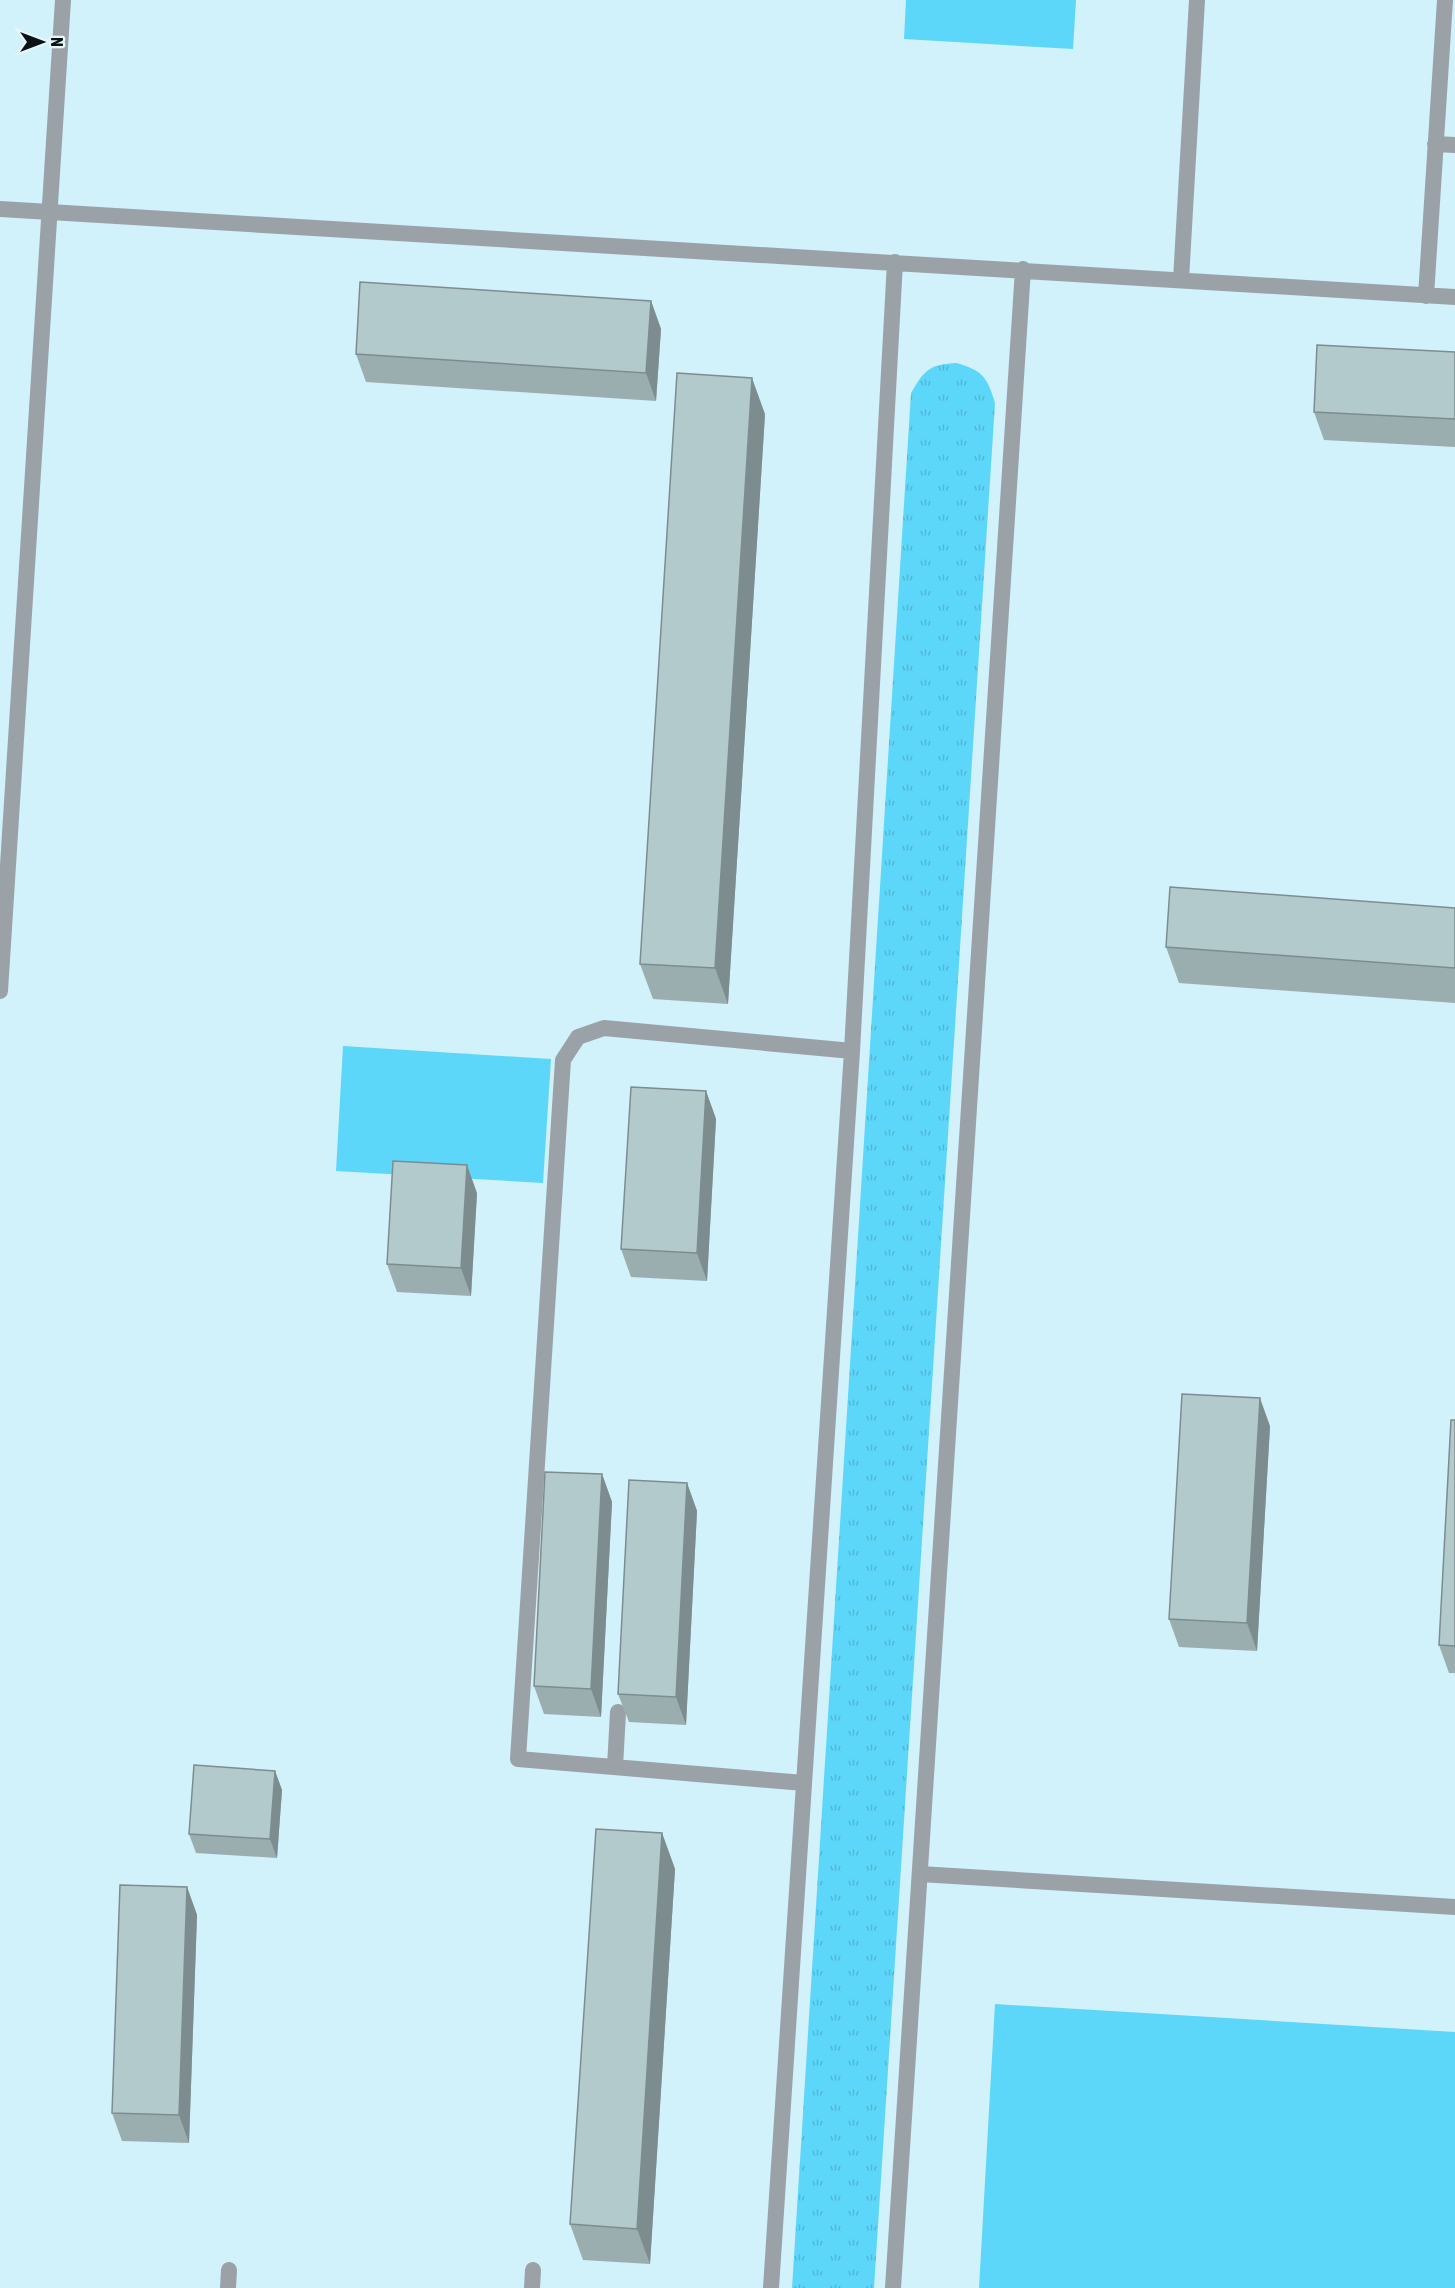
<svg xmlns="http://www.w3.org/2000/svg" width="1455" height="2288" font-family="'Asap Condensed',sans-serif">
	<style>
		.built { fill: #d1f1fb }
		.grass { fill: url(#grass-tufts) }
		.pitch { fill: #5dd7f9 }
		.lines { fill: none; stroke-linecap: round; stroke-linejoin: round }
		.service { stroke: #9aa2a7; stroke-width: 16 }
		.wall { fill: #9aaeaf }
		.shaded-wall { fill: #7d8d8f }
		.building { fill: #b3cacc; stroke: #7d8d8f; stroke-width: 1.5 }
	</style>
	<defs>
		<pattern id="grass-tufts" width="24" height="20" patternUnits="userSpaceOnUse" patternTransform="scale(1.5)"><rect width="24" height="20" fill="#5dd7f9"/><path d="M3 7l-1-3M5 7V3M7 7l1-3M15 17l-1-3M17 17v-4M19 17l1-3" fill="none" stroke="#50b8d5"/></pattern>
	</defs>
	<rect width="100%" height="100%" fill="#e5f7fd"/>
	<path class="built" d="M0 0H1455V2288H0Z"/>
	<path class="grass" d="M957 363C983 371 987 377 995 403L874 2288H792L911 393C924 370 930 364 957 363Z"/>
	<path class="pitch" d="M906 0H1076L1073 49 904 39Z
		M343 1046 551 1059 543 1183 336 1171Z
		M995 2004 1455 2032V2288H979Z"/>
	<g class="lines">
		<path class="service" d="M1435 144 1455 145
			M0 209 1455 297
			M1181 280 1197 0
			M1426 296 1445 0
			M0 991 63 0
			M615 1767 618 1712
			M804 1783 518 1759 563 1060 578 1037 604 1028 852 1051
			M920 1874 1455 1907
			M228 2288 229 2270
			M532 2288 533 2270
			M771 2288 852 1051 895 262
			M893 2288 1023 269"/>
	</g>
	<path class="wall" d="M651 301 661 329 656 401 366 382 356 354Z
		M1455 352V447L1324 440 1314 412Z
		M765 414 728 1004 653 999 640 964Z
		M1455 908V1003L1179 983 1166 947Z
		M706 1091 716 1119 707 1281 631 1277 621 1249Z
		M477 1193 471 1296 397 1292 387 1264Z
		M1455 1420V1673H1449L1439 1645Z
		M1270 1426 1257 1651 1179 1647 1169 1619Z
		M602 1474 612 1502 601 1717 544 1714 534 1686Z
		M687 1483 697 1511 686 1725 629 1722 618 1694Z
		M275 1771 282 1790 277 1858 196 1853 189 1834Z
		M662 1833 675 1869 650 2264 583 2260 570 2224Z
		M187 1887 197 1915 189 2143 122 2141 112 2113Z"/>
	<path class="shaded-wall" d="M651 301 661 329 656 401 646 373Z
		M752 378 765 414 728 1004 715 968Z
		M706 1091 716 1119 707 1281 697 1253Z
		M467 1165 477 1193 471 1296 461 1268Z
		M1260 1398 1270 1426 1257 1651 1247 1623Z
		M602 1474 612 1502 601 1717 591 1689Z
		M687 1483 697 1511 686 1725 676 1697Z
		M275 1771 282 1790 277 1858 270 1839Z
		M662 1833 675 1869 650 2264 637 2229Z
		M187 1887 197 1915 189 2143 179 2115Z"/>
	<path class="building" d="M360 282 651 301 646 373 356 354Z
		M1317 345 1455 352V419L1314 412Z
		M677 373 752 378 715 968 640 964Z
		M1170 887 1455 908V968L1166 947Z
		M631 1087 706 1091 697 1253 621 1249Z
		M393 1161 467 1165 461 1268 387 1264Z
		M1182 1394 1260 1398 1247 1623 1169 1619Z
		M1451 1420H1455V1646L1439 1645Z
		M545 1472 602 1474 591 1689 534 1686Z
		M629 1480 687 1483 676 1697 618 1694Z
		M194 1765 275 1771 270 1839 189 1834Z
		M596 1829 662 1833 637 2229 570 2224Z
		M120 1885 187 1887 179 2115 112 2113Z"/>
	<g transform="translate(42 42) rotate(90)" stroke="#e5f7fd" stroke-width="4.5" paint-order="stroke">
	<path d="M0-4.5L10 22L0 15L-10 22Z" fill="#0c1316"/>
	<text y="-9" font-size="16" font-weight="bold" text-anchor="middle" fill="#0c1316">N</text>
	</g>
</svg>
